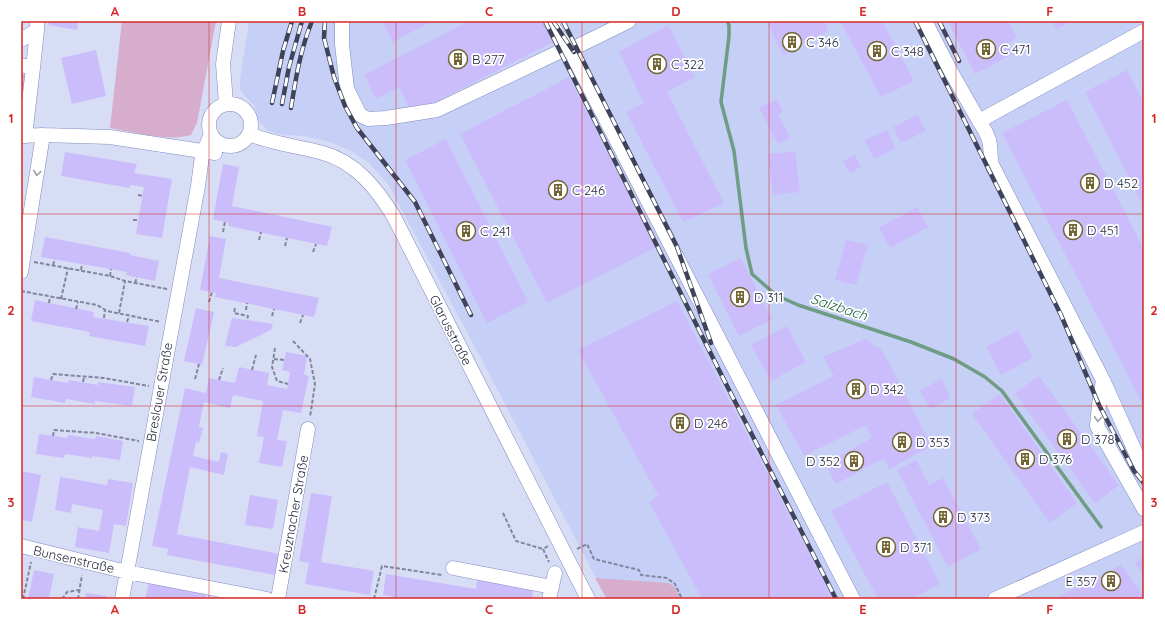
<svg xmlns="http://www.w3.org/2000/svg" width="1165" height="620" font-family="Quicksand,sans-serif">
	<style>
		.built { fill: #c6cff6 }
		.green { fill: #d6adcd }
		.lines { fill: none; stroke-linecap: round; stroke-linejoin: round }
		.stream { stroke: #6e9c84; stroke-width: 3.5 }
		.building { fill: #cbbdfc }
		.minor-casing { stroke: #808cc1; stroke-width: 15 }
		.path { stroke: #81869d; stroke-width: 2; stroke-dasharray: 4 2; stroke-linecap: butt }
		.minor { stroke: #fff; stroke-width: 14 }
		.rail-casing { stroke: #3e4359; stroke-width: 4.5 }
		.rail { stroke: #fff; stroke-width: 3; stroke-dasharray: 9; stroke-linecap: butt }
		.oneway { stroke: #9da0aa }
		.grid { fill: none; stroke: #d62828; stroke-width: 1; stroke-opacity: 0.55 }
		.labels { text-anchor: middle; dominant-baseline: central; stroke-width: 3.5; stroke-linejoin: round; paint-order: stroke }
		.poi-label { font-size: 13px; fill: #262b41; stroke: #fff; text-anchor: start }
		.street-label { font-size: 13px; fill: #262b41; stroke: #fff }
		.water-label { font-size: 14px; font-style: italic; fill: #22663e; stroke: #fff }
		.neatline { fill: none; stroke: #d62828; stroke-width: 1.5 }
		.grid-label { font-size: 13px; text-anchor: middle; font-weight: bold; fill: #d62828 }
	</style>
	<rect width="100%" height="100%" fill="#d7ddf4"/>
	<path class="built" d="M249 21H1144V599H607L494 383 388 184 369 163 351 151 330 142 304 136 277 134 269 131 263 126 258 120 254 105 244 95 240 89V81Z"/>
	<path class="green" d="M122 21H216L197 123 191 135C170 142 133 132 110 128Z
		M21 73 29 77 21 129Z
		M595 578 668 583 675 587 681 599H607Z"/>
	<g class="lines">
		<path class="stream" d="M727 21 729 25V36L721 102 734 151 746 248 752 274 776 295 798 305 911 342 954 359 985 377 1002 391 1101 527"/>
	</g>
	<path class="building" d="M49 21H78L77 30 49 25Z
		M382 21H432L393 42Z
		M469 21H542L553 42 412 114 399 87 376 99 364 75Z
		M767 21H824L829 30 783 55Z
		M840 21H882L914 81 881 97Z
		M948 21H1008L1017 38 1007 44 1013 54 975 74Z
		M1052 21H1072L1056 29Z
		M668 25 695 77 667 92 724 203 683 222 626 112 644 103 619 52Z
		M96 50 106 96 72 104 61 58Z
		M1127 70 1144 103V207L1085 92Z
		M569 77 656 247 547 303 460 134Z
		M777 99 783 112 778 114 790 138 778 144 759 108Z
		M1067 100 1144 249V406L1002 133Z
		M918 115 926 131 901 143 893 127Z
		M887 130 896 148 874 159 865 140Z
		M446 139 528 302 487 323 405 160Z
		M795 151 800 192 773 195 768 154Z
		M65 152 137 164 134 173 172 179 162 238 136 234 144 187 130 185V188L61 176Z
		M855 155 861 167 850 173 843 161Z
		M223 164 239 167 232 206 332 227 327 246 228 226 229 223 213 219Z
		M917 207 928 227 890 248 879 228Z
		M210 236 226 239 219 278 319 298 314 317 215 297 216 293 200 290Z
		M45 237 130 253V255L159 261 155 281 126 275 127 272 41 257Z
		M846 240 868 245 856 285 835 280Z
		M741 258 772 319 739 336 708 274Z
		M35 300 94 312 93 317 149 326 145 346 89 336 90 332 31 321Z
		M677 301 832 597 828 599H702L649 502 658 495 578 350Z
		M196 308 214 312 202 365 184 361Z
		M232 318 247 320 273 324 271 330 236 347 225 346Z
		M787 326 806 362 771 381 751 345Z
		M1018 330 1033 358 1001 375 986 347Z
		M865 339 882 350 932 446 889 469 884 458 836 484 825 464 872 438 866 425 804 456 776 405 834 376 823 357Z
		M286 352 307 356 304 375 309 376 301 413 283 410 277 440 287 441 282 467 259 463 264 437 257 436 263 401 233 395 230 408 204 402 199 427 203 428 199 443 196 442 193 456 219 462 221 452 228 454 224 475 190 467 177 534 279 554 275 575 167 555 168 549 152 546 185 388 206 393 209 378 235 383 239 367 269 373 267 385 287 389 290 372 282 370Z
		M1039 376 1119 485 1095 503 1015 393Z
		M34 377 68 383 69 380 98 385V382L135 387 132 406 95 401V404L66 399 65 403 31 397Z
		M941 379 951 398 930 409 920 391Z
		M1000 394 1077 503 1050 523 972 414Z
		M39 434 67 438 68 435 95 439 96 436 123 441 120 460 92 456V458L65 454 64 458 36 454Z
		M916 460 929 485 943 478 981 549 948 567 897 470Z
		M21 471 41 475 32 522 21 520Z
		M60 477 107 485 108 479 133 483 126 526 114 524 109 553 75 547 78 527 99 531 103 510 72 504 71 513 55 510Z
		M887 482 940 584 911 599H878L831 511Z
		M311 493 332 496 321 562 374 571 370 595 305 584 309 563 299 561Z
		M250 495 278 500 273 529 245 525Z
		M1144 556V575L1135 563Z
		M1121 565 1144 597V599H1054Z
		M34 570 54 574 49 599H28Z
		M386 574 476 589 477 580 533 589 532 599H406L383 595Z
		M149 582 206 594 205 599H145Z
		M86 593 107 596V599H85Z"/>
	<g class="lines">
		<g class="minor-casing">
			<path id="minor" d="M342 21V44L347 89 360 115 368 119 386 118 437 110 561 51 570 50 558 35 550 21
				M629 21 570 50 853 599
				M925 21 950 70 979 121 1144 31
				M21 40 37 30V23
				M21 65 33 68 25 136
				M33 68 37 30
				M226 104 223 64 229 21
				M209 125a21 21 0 1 1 42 0a21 21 0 1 1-42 0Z
				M979 121C984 129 989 136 990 145 991 152 990 159 992 165L1103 380 1144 471
				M249 134C273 144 298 146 323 153 356 162 377 189 394 217L588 599
				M21 136 43 135 110 137 215 153
				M21 272 43 135
				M1103 380 1099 405 1097 426 1144 509
				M21 546 127 572 267 599
				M453 568 552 587
				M122 599 198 186 202 156 211 134
				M278 599 308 429
				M549 599 555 573
				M995 599 1144 532"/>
		</g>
		<path class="path" d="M138 195 143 196
			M133 220H139
			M223 232 225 221
			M259 240 261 232
			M285 246 287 238
			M313 252 316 244
			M34 262 110 276 125 281 167 289
			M53 265 55 259
			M81 270 82 264
			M110 276 111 269
			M135 283 137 277
			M21 291 97 305 107 311 161 322
			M61 299 68 268
			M209 302 212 292
			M49 303 50 297
			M235 308 234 313 248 316 247 320
			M76 309 78 302
			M246 310 247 303
			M119 313 125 281
			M272 316 274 309
			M104 318 105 310
			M127 322 129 316
			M300 323 303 315
			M293 341 310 359 315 384 310 417
			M275 348 272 367 277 381 288 384
			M274 359 284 360
			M252 370 256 355
			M195 379 199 364
			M51 380 53 374 104 378 149 386
			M219 380 223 368
			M83 382 84 377
			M53 436 54 430 96 433 139 441
			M503 513 516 541 543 549
			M548 546 543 549 549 562
			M577 549 587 544 594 559 639 570 641 575 667 578 675 584 682 599
			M23 599 31 562
			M62 599 67 592 79 590
			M78 599 82 575
			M374 599 382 566 442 575"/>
		<use href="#minor" class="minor"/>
		<g class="rail-casing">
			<path id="rail" d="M325 21 324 38 334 77 345 106 357 128 415 202 471 315
				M545 21 725 382 836 599
				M553 21 574 52
				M563 21 677 247 711 343
				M915 21 1061 315 1099 405 1134 471 1144 483
				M939 21 959 61
				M272 103 283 51 292 21
				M282 104 289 67 302 21
				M291 108C296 77 300 51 312 21"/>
		</g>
		<use href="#rail" class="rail"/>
	</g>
	<defs><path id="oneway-chevron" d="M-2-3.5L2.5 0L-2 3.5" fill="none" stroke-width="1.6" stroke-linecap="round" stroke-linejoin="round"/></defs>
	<g class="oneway">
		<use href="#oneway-chevron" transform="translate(37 173) rotate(99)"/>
		<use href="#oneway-chevron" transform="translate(1098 419) rotate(94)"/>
	</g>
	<path class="grid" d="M209 21V599M396 21V599M582 21V599M769 21V599M956 21V599M21 214H1144M21 406H1144"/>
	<defs>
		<g id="building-ring" transform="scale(1)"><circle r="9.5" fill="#fff" stroke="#736533" stroke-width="1.5"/><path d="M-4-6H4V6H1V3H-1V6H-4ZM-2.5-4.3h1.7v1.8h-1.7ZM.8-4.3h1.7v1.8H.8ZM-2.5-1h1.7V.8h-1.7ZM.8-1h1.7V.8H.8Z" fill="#736533"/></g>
	</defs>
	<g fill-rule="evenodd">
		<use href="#building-ring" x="792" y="42"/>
		<use href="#building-ring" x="986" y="49"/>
		<use href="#building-ring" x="877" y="51"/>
		<use href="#building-ring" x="458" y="59"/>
		<use href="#building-ring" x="657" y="64"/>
		<use href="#building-ring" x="1090" y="183"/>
		<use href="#building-ring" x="558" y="190"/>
		<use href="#building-ring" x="1073" y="230"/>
		<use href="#building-ring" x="466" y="231"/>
		<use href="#building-ring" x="740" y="297"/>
		<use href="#building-ring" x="856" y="389"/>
		<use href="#building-ring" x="680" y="423"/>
		<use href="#building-ring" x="1067" y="439"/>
		<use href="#building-ring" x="902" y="442"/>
		<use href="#building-ring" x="1025" y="459"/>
		<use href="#building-ring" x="854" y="461"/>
		<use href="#building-ring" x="943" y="517"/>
		<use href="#building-ring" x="886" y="547"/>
		<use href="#building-ring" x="1111" y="581"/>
	</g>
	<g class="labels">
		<g class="poi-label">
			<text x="806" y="42">C 346</text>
			<text x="1000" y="49">C 471</text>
			<text x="891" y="51">C 348</text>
			<text x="472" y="59">B 277</text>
			<text x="671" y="64">C 322</text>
			<text x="1104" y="183">D 452</text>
			<text x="572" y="190">C 246</text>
			<text x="1087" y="230">D 451</text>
			<text x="480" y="231">C 241</text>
			<text x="754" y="297">D 311</text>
			<text x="870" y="389">D 342</text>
			<text x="694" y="423">D 246</text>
			<text x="1081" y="439">D 378</text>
			<text x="916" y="442">D 353</text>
			<text x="1039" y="459">D 376</text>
			<text x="840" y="461" text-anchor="end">D 352</text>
			<text x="957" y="517">D 373</text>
			<text x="900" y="547">D 371</text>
			<text x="1097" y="581" text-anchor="end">E 357</text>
		</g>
		<g class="street-label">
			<text transform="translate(451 330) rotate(63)">Glarusstraße</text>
			<text transform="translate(159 392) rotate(-80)">Breslauer Straße</text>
			<text transform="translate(293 514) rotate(-80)">Kreuznacher Straße</text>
			<text transform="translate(74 559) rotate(13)">Bunsenstraße</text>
		</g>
		<g class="water-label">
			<text transform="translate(839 307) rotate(18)">Salzbach</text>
		</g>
	</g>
	<rect width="1165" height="620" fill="none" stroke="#ffffff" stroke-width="44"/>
	<rect x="22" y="22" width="1121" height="576" class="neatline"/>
	<g class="grid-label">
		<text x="115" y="16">A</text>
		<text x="302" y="16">B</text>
		<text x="489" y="16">C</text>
		<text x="676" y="16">D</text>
		<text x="863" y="16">E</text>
		<text x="1050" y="16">F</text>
		<text x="11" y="123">1</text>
		<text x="1154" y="123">1</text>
		<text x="11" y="315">2</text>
		<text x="1154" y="315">2</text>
		<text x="11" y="507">3</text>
		<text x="1154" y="507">3</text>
		<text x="115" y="614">A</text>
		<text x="302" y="614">B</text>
		<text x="489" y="614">C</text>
		<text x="676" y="614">D</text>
		<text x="863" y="614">E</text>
		<text x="1050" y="614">F</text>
	</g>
</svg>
